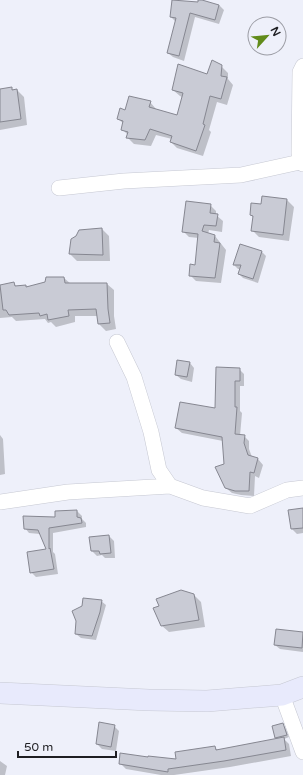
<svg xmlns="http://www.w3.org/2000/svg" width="303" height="775" font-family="'Varela Round',sans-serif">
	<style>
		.shadow { fill: #0003 }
		.building { fill: #c9cbd5; stroke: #868791 }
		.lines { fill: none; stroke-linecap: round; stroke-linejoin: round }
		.minor-casing { stroke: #c6c8d2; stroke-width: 16 }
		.secondary-casing { stroke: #c6c8d2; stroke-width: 22 }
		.minor { stroke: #fff; stroke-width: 15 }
		.secondary { stroke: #e8eafc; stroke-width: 21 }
	</style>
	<rect width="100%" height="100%" fill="#eef0fa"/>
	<path class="shadow" d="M172 1 219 5 224 10 219 24 195 17 184 61 173 57 168 53 176 22 171 17Z
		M221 66 228 73V79L233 85 227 105 217 102 209 130 211 132 203 156 177 148 171 142 172 139 156 135 151 146 134 144 127 137 128 135 122 129 124 124 118 119 126 111 150 102 156 109V110L177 116 182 97 180 96 173 90 207 75Z
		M11 88 14 91 17 90 24 97 27 125 0 130V90Z
		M287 200 294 207 289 241 259 237 252 230 254 218 251 215 262 205Z
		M210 205 216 211V215L223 221 222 232 209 230 208 234 215 236 226 250 221 283 196 281 190 275 196 266 199 238 189 237 183 231Z
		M102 229 109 236 110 261H77L70 254 80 231Z
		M262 252 266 256 258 283 243 278 239 274 241 269H238L234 265Z
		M64 278 71 284H107L114 290V316L116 329 106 331 99 324 98 316H75V322L56 327 51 322 48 323 45 319 16 321 12 317 0 318V286L13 283 17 287 25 286 27 287Z
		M190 363 194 368 192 382 181 379 176 375Z
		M239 369 244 374V386H240V411L242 413 240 436H244L249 441V449L252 457 258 459 263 465 259 478 255 476 254 496 241 495 232 493 226 488 223 441 182 433 176 428 216 409Z
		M0 435 3 439 5 474 0 475Z
		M303 509V533L297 534 292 529Z
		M77 511 82 516V519L86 523V527L53 533V552L55 554 58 574 36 577 31 572 47 550 40 534 29 533 25 528 56 518V512Z
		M109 536 114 541 115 558H105L102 555 97 556 92 551Z
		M194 595 201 602 205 627 169 632 161 625Z
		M101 601 106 605 96 640 81 638 76 634Z
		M303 633V652L280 649 275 645Z
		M282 724 285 727 289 737 284 739 289 744 291 756 230 767 174 775H161L126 769 120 763 149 759 178 760 215 748 218 750 277 739 273 727Z
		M114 726 119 731 116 751 102 749 97 744Z
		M0 761 7 766 5 775H0Z"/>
	<path class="building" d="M172 0 198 2V0H202L219 5 215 20 190 13 179 56 167 53 176 18 170 17Z
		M212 60 222 65 221 76 227 77 221 99 210 96 203 124 205 125 196 151 170 142 172 136 150 129 145 140 126 138 128 132 121 130 123 121 117 119 120 108 125 110 129 96 151 101 149 107 177 115 183 93 172 90 178 64 207 74Z
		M12 87V90L17 89 21 119 0 122V89Z
		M262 196 287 199 283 235 251 231 253 216 250 215 251 203 261 204Z
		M186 201 211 204 210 213 218 214 216 226 204 225 202 231 215 235 214 242 220 243 215 278 189 276 190 264 195 265 198 234 182 232Z
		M102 228 103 255 69 254 71 239 76 236 79 230Z
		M240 244 262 251 253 279 238 274 241 265H233Z
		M46 277H64L65 283H107L108 309 110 323 98 324 96 309 68 310 69 316 48 320 47 314 40 316 39 313 9 315 6 310H3L0 285 14 282 15 286 26 285V287L45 282Z
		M177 360 190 362 187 377 175 375Z
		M216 367 240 368V381H235V407H237L235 434 245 435 244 443 248 455 258 458 254 473 250 472 249 491H235L225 488 215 467 224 464 222 437 175 428 180 402 215 408Z
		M303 508V528L291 529 288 510Z
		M77 510V517L81 518 82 523 49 528V549L50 548 54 569 30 573 27 552 46 549 38 530 24 529 23 516 55 517V511Z
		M109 535 111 553 100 554 99 551H91L89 537Z
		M181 590 194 594 199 620 161 626 153 608 159 606 156 599Z
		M83 598 102 600 100 612 92 636 75 634 76 621 72 611 82 606Z
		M276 629 303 632 302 648 274 645Z
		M99 722 115 725 111 747 96 744Z
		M283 723 287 735 275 738 272 726Z
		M284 737 286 750 224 761 168 769V772L119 764 120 753 148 757V756L176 759 175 752 215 746 216 750Z"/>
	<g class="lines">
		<g class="minor-casing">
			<path id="minor" d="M303 66 300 72 299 153 300 162 303 164
				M59 188 124 181 241 175 300 162
				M117 342 134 377 151 432 159 470 170 486 203 498 250 506 287 490 303 488
				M0 502 68 492 170 486
				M282 695 303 752"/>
		</g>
		<g class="secondary-casing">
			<path id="secondary" d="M0 693 149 700 207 701 282 695 303 687"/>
		</g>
		<use href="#minor" class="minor"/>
		<use href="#secondary" class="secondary"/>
	</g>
	<g transform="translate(267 36) rotate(63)"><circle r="19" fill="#eef0fa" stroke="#9b9ca4"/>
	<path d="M0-3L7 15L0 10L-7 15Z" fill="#618b1a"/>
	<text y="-6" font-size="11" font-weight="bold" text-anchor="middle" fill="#1e1e22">N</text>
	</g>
	<path d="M18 751v6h98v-6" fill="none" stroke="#1e1e22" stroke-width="2"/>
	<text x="24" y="751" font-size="12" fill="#1e1e22" stroke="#eef0fa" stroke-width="3" paint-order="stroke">50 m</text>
</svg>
